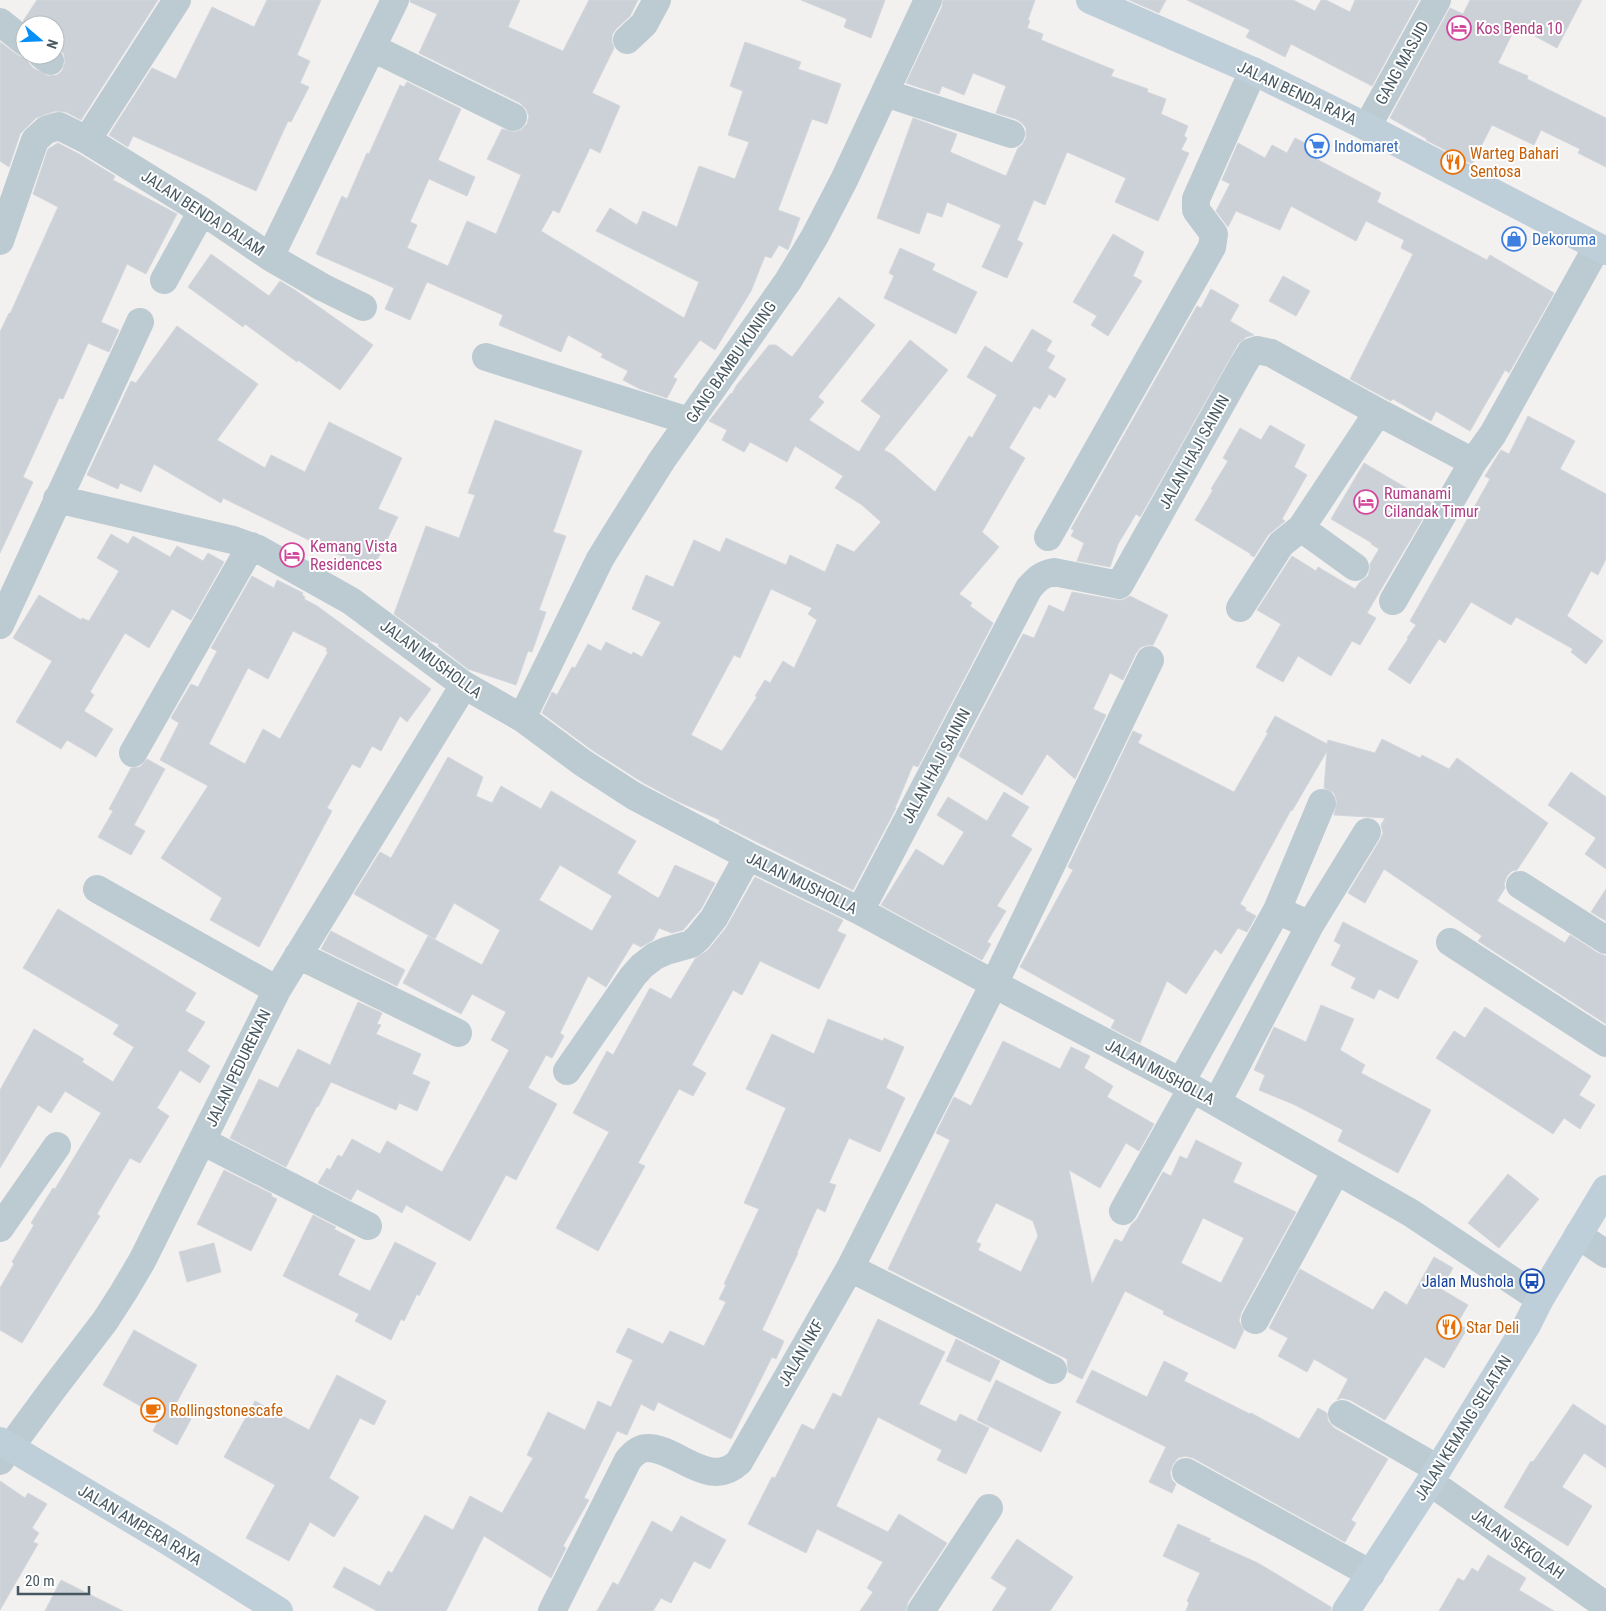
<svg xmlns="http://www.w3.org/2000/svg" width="1606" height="1611" font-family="'Roboto Condensed',sans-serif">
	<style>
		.building { fill: #cbd1d6; stroke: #d3d7dc; fill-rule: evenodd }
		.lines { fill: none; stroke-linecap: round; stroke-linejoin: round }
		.street { stroke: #bccad1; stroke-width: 28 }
		.secondary { stroke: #bfcfd9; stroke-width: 28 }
		.labels { text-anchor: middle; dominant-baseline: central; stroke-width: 4; stroke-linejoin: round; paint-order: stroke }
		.hotel-label { font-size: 16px; fill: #b23c85; stroke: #fff; text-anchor: start }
		.street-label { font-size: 16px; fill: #465760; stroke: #fff }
		.shop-label { font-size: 16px; fill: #366cbe; stroke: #fff; text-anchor: start }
		.food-label { font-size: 16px; fill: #c56008; stroke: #fff; text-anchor: start }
		.transit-label { font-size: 16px; fill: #164399; stroke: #fff; text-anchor: end }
	</style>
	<rect width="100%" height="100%" fill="#f3f0f0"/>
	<path class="building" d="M37 0H158L81 120 66 112 55 111 36 118 20 134 9 167 0 161V42L16 54 22 57H27L28 62 33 68 48 76 57 75 62 71 65 63 64 54 55 45V25H29L23 21Z
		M267 0H321L297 55 310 61 300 83 309 87 291 122 288 121 256 191 133 136 128 147 109 135 152 68 176 79 212 7 254 27Z
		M410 0H520L508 27 563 51 589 0H638L630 16 616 29 612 35V43L614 48 592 93 620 106 600 153 590 148 559 213 553 210 541 231 684 318 699 282 596 231 610 208 637 225 643 211 677 227 699 166 735 179 749 142 728 135 743 91 730 86 745 42 801 62 798 69 841 84 827 124 812 119 778 210 800 218 788 250 779 245 771 258 765 256 751 291 715 350 700 340 673 377 677 379 667 398 640 389 623 380 628 371 601 357 603 354 568 335 561 352 499 325 503 315 427 282 410 320 385 309 394 288 316 254 342 196 347 199 367 153 369 154 400 85 404 87 407 82 461 109 438 160 475 177 467 196 429 179 410 222 417 225 407 248 448 266 467 221 496 234 521 175 487 159 502 129 514 132 521 130 527 124 529 116 526 109 520 103 419 53 437 14 410 2Z
		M801 0H885L871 38 844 27 847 19Z
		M943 0H1035L1028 20 1030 21 1027 28 1043 34 1041 40 1114 70 1111 76 1148 89 1147 92 1166 99 1161 114 1188 126 1184 136 1187 138 1181 150 1189 153 1158 221 1115 202 1126 178 1067 152 1045 205 1034 200 1017 240 1023 243 1007 278 982 267 1001 225 947 202 942 217 927 212 919 234 877 218 913 118 957 134 950 152 1006 176 1018 148 1022 145 1026 138V128L1022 123 1016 119 996 113 1006 86 973 73 964 95 942 86 939 94 906 83 942 7Z
		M1129 0H1166L1159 13Z
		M1187 0H1293L1315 11 1321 0H1326L1350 12 1355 0H1419L1372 86 1291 44 1285 57 1246 37 1250 30Z
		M1470 0H1582L1557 48 1516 26 1498 63 1528 76 1527 79 1606 118V167L1578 153 1580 149 1541 130 1534 145 1492 125 1472 164 1426 140 1427 139 1390 118 1450 8 1463 14Z
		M1295 138 1311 146 1307 154 1381 193 1377 202 1487 260 1490 255 1554 293 1509 373 1505 370 1470 431 1436 411 1431 421 1393 399 1391 401 1350 379 1413 254 1401 248 1404 240 1366 221 1356 241 1291 206 1280 230 1236 211 1228 227 1216 211 1230 184 1222 180 1238 143 1265 158 1272 145 1287 153Z
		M58 143 79 154 115 176 113 180 177 214 146 274 127 264 101 322 119 330 109 352 88 343 63 399 59 398 23 477 33 482 0 553V332L9 313 10 314 58 207 33 194 48 149Z
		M1113 234 1144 252 1133 276 1142 281 1108 336 1091 325 1097 316 1073 302Z
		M900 248 935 264 932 270 977 292 956 334 884 298 894 276 889 273Z
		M211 254 269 296 280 281 295 290 373 345 340 390 298 360 297 362 245 324 243 327 188 287Z
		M1283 276 1310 291 1296 316 1269 301Z
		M1211 289 1239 305 1230 321 1254 335 1246 337 1238 344 1140 517 1136 514 1118 544 1110 567 1077 561 1084 543 1071 536 1074 530 1071 529 1197 306 1201 308Z
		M839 297 875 325 818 397 824 402 809 420 859 452 881 416 861 401 910 340 948 370 884 450 893 455 935 492 969 436 972 438 997 395 967 377 985 346 1012 363 1032 329 1052 341 1046 351 1055 356 1048 368 1066 379 1055 398 1049 394 1040 409 1034 406 1009 448 1025 458 982 532 999 547 959 594 972 603 970 606 993 623 918 767 913 765 895 808H896L853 890 719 823 720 820 677 801 642 782 592 750 542 713 552 692 557 695 572 667 575 668 588 644 601 651 606 642 632 655 633 652 642 657 661 622 632 609 646 575 673 587 694 540 720 552 726 538 786 565 790 555 825 572 837 544 854 552 881 522 862 505 835 488 843 476 795 446 787 462 750 442 744 452 722 440 727 430 709 421 731 393 732 394 736 386 769 345H776L792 357ZM771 589 812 608 808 614 817 620 794 668 783 661 770 683 765 680 755 696 757 697 722 751 691 735 734 655 740 658Z
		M177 326 258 384 217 440 265 468 271 455 305 472 329 422 402 458 378 509 398 517 372 571 223 498 221 503 154 464 141 492 120 483 118 489 87 475 131 381 136 383Z
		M1528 416 1575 441 1560 469 1606 494V559L1598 575 1591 571 1567 616 1603 641 1586 664 1571 652 1573 649 1516 617 1511 625 1471 602 1445 643 1439 639 1410 684 1388 669 1408 639 1407 638 1416 625 1410 621 1490 479 1485 476 1501 450 1509 454Z
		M495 420 582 451 553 532 566 536 539 610 546 612 532 652 528 651 516 685 468 669 438 646 439 644 431 641 394 614 426 526 459 538 475 495 468 493Z
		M1270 425 1305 445 1294 467 1307 475 1282 519 1285 521 1268 535 1254 557 1250 555 1251 554 1195 520 1213 490 1211 489 1228 461 1223 458 1240 428 1261 440Z
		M1364 463 1432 503 1367 613 1376 618 1360 645 1352 641 1331 676 1298 656 1283 682 1256 667 1281 624 1257 610 1292 556 1316 571 1318 567 1355 589 1360 582 1368 576 1370 569V564L1379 549 1371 544 1372 543 1331 519Z
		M111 534 128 544 133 536 170 557 177 546 203 561 208 553 224 562 191 620 172 609 149 648 125 633 90 692 94 695 84 711 113 729 96 757 67 740 61 749 16 722 52 661 13 638 39 595 81 620 82 618 89 621 119 571 97 558Z
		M252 576 274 588 277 580 303 593 302 595 305 597 304 599 317 606 431 689 407 722 400 716 381 751 372 746 360 768 352 764 327 808 332 811 259 947 210 920 222 898 161 858 208 786 160 760 179 723 171 718 191 684 198 687 217 651 211 648ZM293 631 327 648 326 651 328 652 280 739 263 729 245 764 209 744 248 668 268 679Z
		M1072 592 1116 600H1123L1130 596 1168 615 1153 645H1148L1141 647 1136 653 1123 680 1110 673 1093 709 1106 715 1075 779 1047 754 1022 795 959 756 1023 634 1034 638 1049 605 1064 612Z
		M1275 716 1327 744 1328 740 1375 753 1382 739 1420 758 1422 755 1449 769 1457 758 1548 823 1517 870 1512 871 1507 876 1504 884 1505 888 1497 901 1565 943 1570 935 1598 953 1606 956V1024L1478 941 1482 936 1384 869 1365 903 1348 893 1380 840 1383 833 1381 825 1385 818 1334 815 1337 801 1334 793 1324 788 1327 751 1292 811 1291 810 1240 904 1246 908 1245 910 1256 916 1247 932 1238 928 1221 954 1215 949 1186 994 1167 981 1140 1043 1111 1028 1115 1020 1020 967 1073 870 1068 867 1133 731 1142 735 1138 743 1234 792 1268 733 1266 732Z
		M448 757 483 777 476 796 492 803 501 786 541 809 551 791 636 841 617 873 658 898 660 896 675 865 715 883 701 909 683 930 672 933 659 928 653 940 641 947 633 943 606 987 588 976 560 1033 564 1036 552 1058 546 1055 528 1088 557 1104 516 1180 506 1175 470 1241 406 1205 402 1213 357 1189 351 1200 318 1183 327 1168 330 1170 338 1155 342 1157 352 1139 380 1154 387 1141 442 1172 509 1050 491 1040 506 1012 472 994 461 1014 403 983 428 936 482 965 500 930 454 903 435 939 354 894 380 852 391 858ZM560 865 612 896 592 931 539 900Z
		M147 759 165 769 134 825 145 831 131 855 98 837 113 811 109 809 131 768 140 767Z
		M1571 772 1606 797V869L1585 854 1596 838 1548 805Z
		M1004 792 1029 807 1011 836 1032 849 997 906 1006 911 987 942 991 944 982 960 881 905 916 849 943 866 964 832 937 815 948 797 987 821Z
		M755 877 843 920 837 931 846 935 819 989 760 961 742 995 733 990 692 1065 706 1073 693 1096 679 1089 638 1163 645 1166 598 1251 556 1228 609 1132 573 1113 607 1051 613 1055 650 988 671 999 695 959 708 950 726 928Z
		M1606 889V921L1591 912Z
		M58 909 196 993 185 1011 205 1022 187 1051 210 1066 200 1083 180 1070 157 1108 169 1116 140 1163 130 1158 97 1214 100 1216 22 1343 0 1330V1288L14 1264 12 1262 34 1225 31 1223 53 1188 55 1189 101 1113 65 1091 51 1113 38 1105 0 1168V1090L34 1029 84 1059 82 1062 113 1082 134 1047 113 1034 119 1025 23 968Z
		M1343 922 1418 961 1398 999 1379 989 1374 999 1351 988 1356 978 1331 965 1341 945 1334 941Z
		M331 931 405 970 397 986 321 949Z
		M358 1002 382 1013 377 1024 381 1025 376 1034 421 1054 412 1074 430 1082 417 1111 399 1103 396 1110 331 1082 318 1107 317 1106 286 1167 230 1138 259 1079 278 1088 298 1049 330 1065Z
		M1321 1005 1354 1019 1340 1050 1365 1065 1361 1073 1431 1110 1398 1173 1338 1141 1343 1130 1295 1105 1259 1090 1265 1075 1254 1070 1274 1027 1306 1042Z
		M1485 1007 1591 1076 1579 1095 1595 1105 1580 1129 1564 1118 1553 1134 1436 1058 1454 1031 1465 1038Z
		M828 1019 883 1041 884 1038 904 1047 886 1088 905 1098 880 1152 849 1138 829 1183 836 1185 825 1212 817 1208 797 1253H798L762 1330 784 1341 776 1359 772 1357 731 1439 658 1402 654 1411 641 1404 627 1435 617 1431 584 1498 589 1500 563 1546 566 1548 551 1578 484 1536 446 1611H377L333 1587 344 1567 380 1586 388 1571 392 1573 425 1515 453 1530 470 1496 502 1513 533 1458 527 1455 548 1412 585 1430 598 1401 611 1407 633 1360 616 1352 628 1328 663 1344 670 1331 704 1346 726 1302 719 1299 726 1285 724 1284 759 1209 744 1203 786 1108 746 1089 772 1034 814 1054Z
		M1003 1041 1060 1069 1071 1047 1090 1056 1084 1068 1113 1086 1107 1097 1154 1124 1139 1151 1126 1143 1100 1188 1069 1170 1092 1284 1115 1239 1122 1242 1131 1225 1137 1219 1163 1172 1171 1176 1180 1156 1187 1159 1196 1140 1242 1163 1233 1182 1296 1212 1241 1313 1239 1321 1244 1330 1235 1349 1163 1314 1164 1311 1125 1291 1082 1379 1068 1372 1067 1359 888 1269 950 1140 936 1133 954 1097 971 1106ZM996 1203 1033 1221 1038 1236 1021 1272 978 1250 981 1244 976 1242ZM1203 1218 1244 1238 1221 1283 1181 1263Z
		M224 1170 272 1194 271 1196 277 1199 251 1251 197 1224Z
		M1508 1174 1539 1199 1499 1248 1468 1223Z
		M313 1215 336 1227 334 1229 355 1240 338 1275 370 1291 395 1242 436 1263 419 1296 417 1294 404 1321 401 1319 391 1340 355 1321 359 1314 283 1276Z
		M214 1243 221 1272 187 1282 179 1252Z
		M1434 1257 1453 1268 1441 1289 1468 1305 1457 1324 1467 1329 1444 1368 1425 1357 1385 1420 1350 1400 1342 1398 1337 1400 1348 1379 1314 1359 1307 1372 1278 1356 1288 1338 1269 1328 1300 1269 1373 1310 1385 1291 1407 1305Z
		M878 1319 945 1352 919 1404 956 1422 960 1414 989 1428 966 1474 937 1460 942 1450 878 1417 836 1506 888 1532 899 1514 947 1543 908 1602 906 1611H860L873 1592 867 1588 883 1562 817 1529 806 1553 748 1524 772 1477 775 1478 802 1424 814 1430 833 1393 841 1397Z
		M134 1330 197 1365 173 1409 191 1419 177 1445 153 1431 160 1417 103 1385Z
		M956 1339 1000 1361 990 1382 946 1361Z
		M1164 1361 1188 1373 1184 1381 1250 1414 1251 1413 1299 1439 1318 1408 1327 1413 1328 1421 1334 1428 1388 1459 1351 1520 1356 1523 1345 1542 1193 1458 1185 1456 1178 1458 1173 1464 1170 1473 1172 1480 1176 1484 1172 1493 1149 1482 1166 1447 1076 1402 1092 1370 1147 1397Z
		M337 1375 386 1401 374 1425 360 1418 329 1478 359 1497 334 1537 310 1522 289 1561 246 1538 275 1485 224 1457 255 1401 309 1430Z
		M996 1380 1061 1412 1041 1452 977 1420Z
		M1573 1404 1606 1426V1468L1584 1453 1562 1487 1592 1506 1568 1546 1504 1507 1531 1461 1533 1462Z
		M0 1481 25 1498 28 1493 47 1504 32 1528 39 1533 33 1542 38 1544 0 1610Z
		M681 1516 726 1540 710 1569 694 1561 671 1603 661 1598 653 1611H597L613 1582 618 1585 652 1521 672 1532Z
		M1178 1524 1211 1539 1209 1541 1258 1563 1331 1607V1611H1186L1189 1603 1187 1601 1200 1573 1163 1556Z
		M1017 1539 1073 1577 1050 1611H992L1007 1588 991 1578Z
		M1488 1555 1526 1578 1519 1590 1554 1611H1439L1458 1578 1464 1581 1472 1568 1478 1572Z
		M61 1580 123 1611H45Z"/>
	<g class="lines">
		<path class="street" d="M0 22 25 42
			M627 40 644 24 657 0
			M373 48 513 117
			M42 55 50 61
			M885 93 1011 134
			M1367 127 1437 0
			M87 140 177 0
			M0 241 35 140 46 130 59 126 87 140 202 211 270 257 395 0
			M270 257 322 287 363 307
			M164 280 202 211
			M486 357 689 421
			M57 499 233 540 258 549 351 601 464 685 522 718 583 763 634 796 748 856 860 911 994 984 1181 1082 1411 1213 1540 1299
			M1301 528 1355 567
			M1048 537 1212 247 1214 234 1196 210V199L1253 71
			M1393 601 1473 462
			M1240 608 1281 544 1301 528 1378 412
			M0 625 140 322
			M522 718 600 559 616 533 662 460 788 281 815 236 844 180 928 0
			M133 753 251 546
			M1520 885 1606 940
			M97 889 277 990
			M1277 910 1322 803
			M860 911 1029 588C1037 579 1042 574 1054 572L1119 585 1120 584 1243 365 1251 352 1257 350 1271 353 1378 412 1473 462 1493 434 1597 247
			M1310 925 1367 832
			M1450 942 1606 1043
			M298 955 458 1033
			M567 1071 633 976 642 966 655 956 666 951 691 944 698 938 714 918 748 856
			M1181 1082 1277 910 1310 925 1217 1102
			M202 1141 368 1226
			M1123 1211 1192 1088
			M0 1228 57 1146
			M1578 1235 1606 1254
			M850 1268 1053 1370
			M1255 1320 1336 1171
			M1342 1414 1438 1469
			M0 1461 53 1389 105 1321 123 1293 142 1261 277 990 464 685
			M1186 1472 1371 1574
			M1430 1482 1606 1606
			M552 1611 628 1460C633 1454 639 1448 647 1448 676 1447 709 1491 739 1462L850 1268 994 984 1150 660
			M921 1611 989 1508"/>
		<path class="secondary" d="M1090 0 1253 71 1367 127 1606 251
			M0 1441 166 1540 279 1611
			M1346 1611 1430 1482 1527 1325 1540 1299 1606 1189"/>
	</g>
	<defs>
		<g id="hotel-ring" transform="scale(1.25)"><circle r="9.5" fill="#fff" stroke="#d1479c" stroke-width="1.5"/><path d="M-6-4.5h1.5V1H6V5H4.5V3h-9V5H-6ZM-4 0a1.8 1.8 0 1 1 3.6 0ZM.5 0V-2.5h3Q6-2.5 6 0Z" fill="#d1479c"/></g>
		<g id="supermarket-ring" transform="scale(1.25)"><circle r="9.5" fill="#fff" stroke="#3f7fe0" stroke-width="1.5"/><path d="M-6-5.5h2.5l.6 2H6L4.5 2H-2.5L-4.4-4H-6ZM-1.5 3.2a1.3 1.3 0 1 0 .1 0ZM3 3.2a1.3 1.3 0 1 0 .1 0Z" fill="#3f7fe0"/></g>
		<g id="restaurant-ring" transform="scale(1.25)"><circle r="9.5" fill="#fff" stroke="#e8710a" stroke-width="1.5"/><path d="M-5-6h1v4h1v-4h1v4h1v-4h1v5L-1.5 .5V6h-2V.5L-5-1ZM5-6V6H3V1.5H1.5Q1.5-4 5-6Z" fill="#e8710a"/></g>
		<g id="shop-ring" transform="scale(1.25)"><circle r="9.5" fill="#fff" stroke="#3f7fe0" stroke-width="1.5"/><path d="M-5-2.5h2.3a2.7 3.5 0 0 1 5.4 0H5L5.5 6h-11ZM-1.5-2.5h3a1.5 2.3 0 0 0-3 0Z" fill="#3f7fe0"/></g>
		<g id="bus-ring" transform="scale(1.25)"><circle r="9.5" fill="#fff" stroke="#1a4fb4" stroke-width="1.5"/><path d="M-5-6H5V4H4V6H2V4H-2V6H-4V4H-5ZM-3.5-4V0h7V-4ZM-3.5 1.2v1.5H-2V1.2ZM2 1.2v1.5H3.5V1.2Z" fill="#1a4fb4"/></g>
		<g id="cafe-ring" transform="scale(1.25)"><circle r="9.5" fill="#fff" stroke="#e8710a" stroke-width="1.5"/><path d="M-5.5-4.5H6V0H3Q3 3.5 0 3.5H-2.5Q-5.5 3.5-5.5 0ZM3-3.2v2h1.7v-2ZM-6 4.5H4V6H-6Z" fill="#e8710a"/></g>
	</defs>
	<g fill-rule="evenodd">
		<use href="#hotel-ring" x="1459" y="28"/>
		<use href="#supermarket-ring" x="1317" y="146"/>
		<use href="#restaurant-ring" x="1453" y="162"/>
		<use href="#shop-ring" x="1514" y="239"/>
		<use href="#hotel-ring" x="1366" y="502"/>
		<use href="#hotel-ring" x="292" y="555"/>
		<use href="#bus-ring" x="1532" y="1281"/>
		<use href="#restaurant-ring" x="1449" y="1327"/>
		<use href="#cafe-ring" x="153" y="1410"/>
	</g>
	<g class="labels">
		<g class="hotel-label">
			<text x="1476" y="28">Kos Benda 10</text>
			<text x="1384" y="493">Rumanami<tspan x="1384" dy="18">Cilandak Timur</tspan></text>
			<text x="310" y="546">Kemang Vista<tspan x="310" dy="18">Residences</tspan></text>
		</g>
		<g class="street-label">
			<text transform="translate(1402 63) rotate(-61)">GANG MASJID</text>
			<text transform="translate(1297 93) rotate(25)">JALAN BENDA RAYA</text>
			<text transform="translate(203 213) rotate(33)">JALAN BENDA DALAM</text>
			<text transform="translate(731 362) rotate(-55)">GANG BAMBU KUNING</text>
			<text transform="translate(1194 452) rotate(-61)">JALAN HAJI SAININ</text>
			<text transform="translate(431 659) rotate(36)">JALAN MUSHOLLA</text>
			<text transform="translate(936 766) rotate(-62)">JALAN HAJI SAININ</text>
			<text transform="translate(802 883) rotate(26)">JALAN MUSHOLLA</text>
			<text transform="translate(238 1068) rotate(-64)">JALAN PEDURENAN</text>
			<text transform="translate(1160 1072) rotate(28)">JALAN MUSHOLLA</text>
			<text transform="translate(801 1353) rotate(-60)">JALAN NKF</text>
			<text transform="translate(1463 1428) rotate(-58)">JALAN KEMANG SELATAN</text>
			<text transform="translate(140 1525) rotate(31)">JALAN AMPERA RAYA</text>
			<text transform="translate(1518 1544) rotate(35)">JALAN SEKOLAH</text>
		</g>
		<g class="shop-label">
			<text x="1334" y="146">Indomaret</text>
			<text x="1532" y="239">Dekoruma</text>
		</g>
		<g class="food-label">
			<text x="1470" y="153">Warteg Bahari<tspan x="1470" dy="18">Sentosa</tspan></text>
			<text x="1466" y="1327">Star Deli</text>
			<text x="170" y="1410">Rollingstonescafe</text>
		</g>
		<g class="transit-label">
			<text x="1514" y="1281">Jalan Mushola</text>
		</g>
	</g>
	<g transform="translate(40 40) rotate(109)"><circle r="24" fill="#ffffff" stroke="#b5bcbf"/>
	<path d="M0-4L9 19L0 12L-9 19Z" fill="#068ff6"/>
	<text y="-8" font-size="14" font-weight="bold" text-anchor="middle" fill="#465760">N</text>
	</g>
	<path d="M18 1586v8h71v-8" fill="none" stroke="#465760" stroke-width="2.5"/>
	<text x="25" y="1586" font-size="15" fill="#465760" stroke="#ffffff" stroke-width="4" paint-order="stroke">20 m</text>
</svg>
